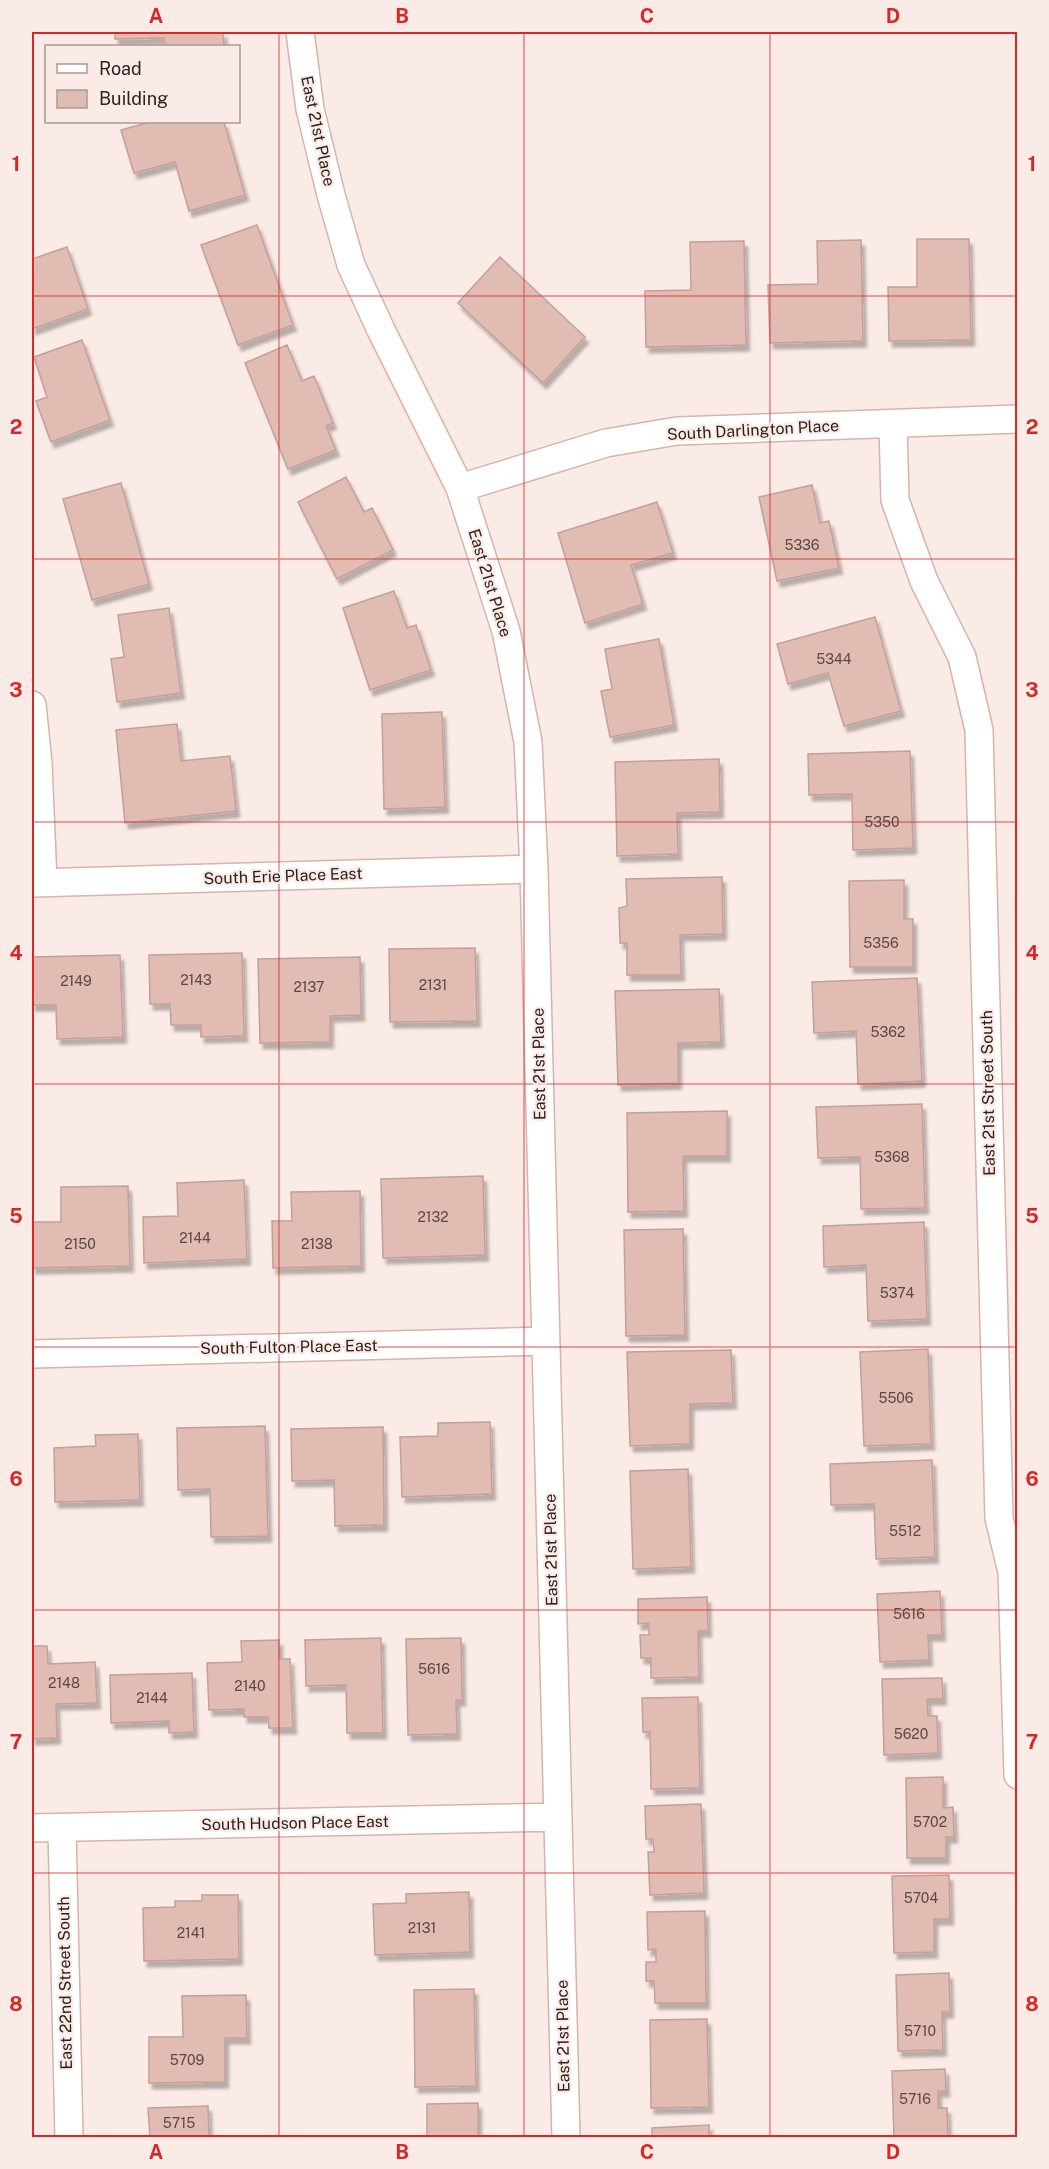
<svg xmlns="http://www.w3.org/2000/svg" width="1049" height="2169" font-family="'Public Sans',sans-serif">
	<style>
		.building { fill: #e0bcb3; stroke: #c4a098; stroke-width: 1.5; filter: url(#shadow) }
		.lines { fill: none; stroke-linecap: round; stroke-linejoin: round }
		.minor-casing { stroke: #d7b3aa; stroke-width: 30 }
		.minor { stroke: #fff; stroke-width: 27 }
		.grid { fill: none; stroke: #d62828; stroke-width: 1.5; stroke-opacity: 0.55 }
		.labels { text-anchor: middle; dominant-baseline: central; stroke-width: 4.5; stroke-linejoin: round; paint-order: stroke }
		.number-label { font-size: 14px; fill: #5a4842 }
		.street-label { font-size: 16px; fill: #2e211d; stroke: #fbebe7 }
		.neatline { fill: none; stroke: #d62828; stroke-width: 2 }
		.grid-label { font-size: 20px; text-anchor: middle; font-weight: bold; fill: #d62828 }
	</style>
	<defs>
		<filter id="shadow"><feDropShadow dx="3.5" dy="6" stdDeviation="1.5" flood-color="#0004"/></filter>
	</defs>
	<rect width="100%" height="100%" fill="#fbebe7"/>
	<path class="building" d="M115 32H223L224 46H165L164 38 115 39Z
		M150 122H224L245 195 189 211 175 162 134 173 121 130Z
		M257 225 293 325 238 345 201 245Z
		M917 239H969L971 340 889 341 888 287H917Z
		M861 240 863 341 770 343 768 285 818 284 817 241Z
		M744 241 746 345 646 347 645 291 691 290 690 242Z
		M67 247 88 309 32 329V259Z
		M500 257 585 337 543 383 458 303Z
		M82 340 110 420 51 442 36 401 47 397 34 357Z
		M287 345 302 381 314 376 333 423 326 426 336 450 288 469 245 363Z
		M346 477 364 512 372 508 393 550 337 579 298 502Z
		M121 483 149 584 92 600 63 499Z
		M812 485 820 523 829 521 839 568 777 581 759 497Z
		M657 502 673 553 631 565 643 604 585 623 558 533Z
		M394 591 407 628 416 625 431 670 370 690 343 608Z
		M169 608 181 693 117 702 111 659 124 657 118 615Z
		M875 617 901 711 844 726 828 673 788 684 777 644Z
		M659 639 674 725 610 737 601 691 612 689 605 649Z
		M442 712 445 807 384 809 382 714Z
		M177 724 181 761 230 756 236 811 125 823 116 730Z
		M910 751 913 848 853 850 852 794 809 795 808 754Z
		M719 759 720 812 677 813 678 854 617 856 615 762Z
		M722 877 723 934 680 935 681 975H627V943H620L619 908 627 906 626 879Z
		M904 880V919H913V967H850L849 881Z
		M475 948 477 1021 390 1022 389 949Z
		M242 953 244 1036 201 1037V1025H171L170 1004H150L149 955Z
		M120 955 123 1037 57 1039 56 1005H32V957Z
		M360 957 361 1015 330 1016V1042L260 1043 258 959Z
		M917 978 922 1081 858 1084 856 1031 814 1033 812 982Z
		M719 989 721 1042 678 1043V1083L618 1085 615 991Z
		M922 1104 925 1208 861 1209 860 1157 818 1158 816 1107Z
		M727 1111V1156H683L684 1211 628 1212 627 1113Z
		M483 1176 485 1255 383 1258 381 1179Z
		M244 1180 247 1259 144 1263 143 1217 178 1216 177 1183Z
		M128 1186 130 1266 32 1268V1222H61V1187Z
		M360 1191 361 1266 273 1268 272 1221H292L291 1192Z
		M924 1222 927 1319 868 1321 866 1265 824 1267 823 1226Z
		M683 1229 685 1335 626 1336 624 1230Z
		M928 1349 931 1444 864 1446 860 1352Z
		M731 1350 733 1403 690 1404V1444L630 1446 627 1352Z
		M490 1422 492 1494 402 1497 400 1437 438 1436V1423Z
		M265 1426 268 1536 211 1537 210 1489 178 1490 177 1428Z
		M383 1427 384 1525 335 1526 334 1480 292 1481 291 1429Z
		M138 1434 140 1500 55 1502 54 1448 96 1446 95 1435Z
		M932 1460 935 1557 876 1559 874 1504 831 1505 830 1464Z
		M688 1469 691 1567 633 1569 630 1471Z
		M940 1591 942 1635H928L929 1660 880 1662 877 1594Z
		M707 1597 708 1631H698L699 1677 651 1678V1658H641L640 1635H649V1623L638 1624V1599Z
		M381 1638 383 1733H347L346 1685 306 1686 305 1640Z
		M461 1638 462 1700H456L457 1734 408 1735 406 1639Z
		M279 1640V1659H290L293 1728H269L268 1717H244V1709L209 1710 207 1663 242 1662 241 1641Z
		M32 1646H47L48 1664 95 1662 97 1703 56 1704 57 1738 32 1739Z
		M192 1673 194 1732 169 1733V1721L111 1723 110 1675Z
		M942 1678 943 1699H927L928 1716H937L938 1753 884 1755 882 1679Z
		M698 1697 700 1788 651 1789 650 1732H643L642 1698Z
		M943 1777V1808L953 1807 954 1837H946V1858H907L906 1778Z
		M701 1804 704 1893 650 1895 648 1852H654L653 1839H646L645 1806Z
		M949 1875 950 1919H934V1952L894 1953 892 1876Z
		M469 1892 470 1952 375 1955 373 1904 406 1903V1894Z
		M202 1895H238L239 1959 144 1961 143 1908 175 1907V1901H202Z
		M705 1911 706 2003H655L654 1981H646V1962H656V1949L648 1950 647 1912Z
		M949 1973 950 2012H942L943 2050 898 2051 896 1975Z
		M474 1989 476 2086 415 2087 414 1990Z
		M246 1995 247 2038H225V2082L149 2083V2037H183L182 1996Z
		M707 2019 709 2107 651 2108 650 2020Z
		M945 2069 946 2091H938V2108H947L948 2138H894L892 2071Z
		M478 2103V2138H427V2104Z
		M208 2106 209 2138H150L148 2108Z
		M709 2125V2138H652V2128Z"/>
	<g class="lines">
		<g class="minor-casing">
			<path id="minor" d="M300 32 310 109 331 195 351 265 381 330 460 488 506 631 528 742 534 869 566 2138
				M893 424 895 500 924 581 962 657 979 730 999 1518 1012 1572 1018 1775
				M460 488 606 443 677 431 1018 419
				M32 705 38 763 43 882
				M32 883 534 869
				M32 1354 546 1341
				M32 1828 558 1817
				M62 1828 69 2138"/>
		</g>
		<use href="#minor" class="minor"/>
	</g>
	<path class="grid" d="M279 32V2138M524 32V2138M770 32V2138M32 296H1018M32 559H1018M32 822H1018M32 1084H1018M32 1347H1018M32 1610H1018M32 1873H1018"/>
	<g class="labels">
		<g class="number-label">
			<text x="802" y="545">5336</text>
			<text x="834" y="659">5344</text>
			<text x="882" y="822">5350</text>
			<text x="881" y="943">5356</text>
			<text x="196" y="980">2143</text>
			<text x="76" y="981">2149</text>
			<text x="433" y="985">2131</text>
			<text x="309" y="987">2137</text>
			<text x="888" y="1032">5362</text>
			<text x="892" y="1157">5368</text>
			<text x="433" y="1217">2132</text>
			<text x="195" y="1238">2144</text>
			<text x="80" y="1244">2150</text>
			<text x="317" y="1244">2138</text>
			<text x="897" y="1293">5374</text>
			<text x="896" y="1398">5506</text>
			<text x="905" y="1531">5512</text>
			<text x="909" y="1614">5616</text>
			<text x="434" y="1669">5616</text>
			<text x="64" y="1683">2148</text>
			<text x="250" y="1686">2140</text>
			<text x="152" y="1698">2144</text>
			<text x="911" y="1734">5620</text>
			<text x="930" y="1822">5702</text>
			<text x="921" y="1898">5704</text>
			<text x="422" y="1928">2131</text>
			<text x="191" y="1933">2141</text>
			<text x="920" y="2031">5710</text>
			<text x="187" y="2060">5709</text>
			<text x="915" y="2099">5716</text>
			<text x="179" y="2123">5715</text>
		</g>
		<g class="street-label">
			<text transform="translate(318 131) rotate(78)">East 21st Place</text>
			<text transform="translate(753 430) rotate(-3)">South Darlington Place</text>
			<text transform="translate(490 583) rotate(73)">East 21st Place</text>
			<text transform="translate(283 876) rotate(-2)">South Erie Place East</text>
			<text transform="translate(539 1064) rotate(-91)">East 21st Place</text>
			<text transform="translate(988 1093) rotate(-91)">East 21st Street South</text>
			<text transform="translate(289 1347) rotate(-1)">South Fulton Place East</text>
			<text transform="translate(551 1550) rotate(-91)">East 21st Place</text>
			<text transform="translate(295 1823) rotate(-1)">South Hudson Place East</text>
			<text transform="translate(65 1983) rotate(-91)">East 22nd Street South</text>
			<text transform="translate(563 2036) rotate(-91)">East 21st Place</text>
		</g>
	</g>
	<rect width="1049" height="2169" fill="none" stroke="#fbebe7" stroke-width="66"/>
	<rect x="45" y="45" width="195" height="78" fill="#fbebe7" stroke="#a99a96" stroke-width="1.5"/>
	<rect x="57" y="64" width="30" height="9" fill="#ffffff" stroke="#a99a96" stroke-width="1.5"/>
	<text x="99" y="75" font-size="18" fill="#2e211d">Road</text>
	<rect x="57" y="90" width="30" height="18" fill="#e0bcb3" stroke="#a99a96" stroke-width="1.5"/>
	<text x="99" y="105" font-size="18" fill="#2e211d">Building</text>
	<rect x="33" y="33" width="983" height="2103" class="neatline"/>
	<g class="grid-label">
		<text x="156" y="23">A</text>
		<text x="402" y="23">B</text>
		<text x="647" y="23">C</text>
		<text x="893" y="23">D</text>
		<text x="16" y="171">1</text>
		<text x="1032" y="171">1</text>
		<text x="16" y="434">2</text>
		<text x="1032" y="434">2</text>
		<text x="16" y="697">3</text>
		<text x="1032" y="697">3</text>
		<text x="16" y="960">4</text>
		<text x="1032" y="960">4</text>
		<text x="16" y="1223">5</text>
		<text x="1032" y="1223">5</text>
		<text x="16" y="1486">6</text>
		<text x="1032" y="1486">6</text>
		<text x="16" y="1749">7</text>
		<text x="1032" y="1749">7</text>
		<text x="16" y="2011">8</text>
		<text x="1032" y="2011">8</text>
		<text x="156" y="2159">A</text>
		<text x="402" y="2159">B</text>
		<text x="647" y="2159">C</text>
		<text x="893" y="2159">D</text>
	</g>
</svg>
